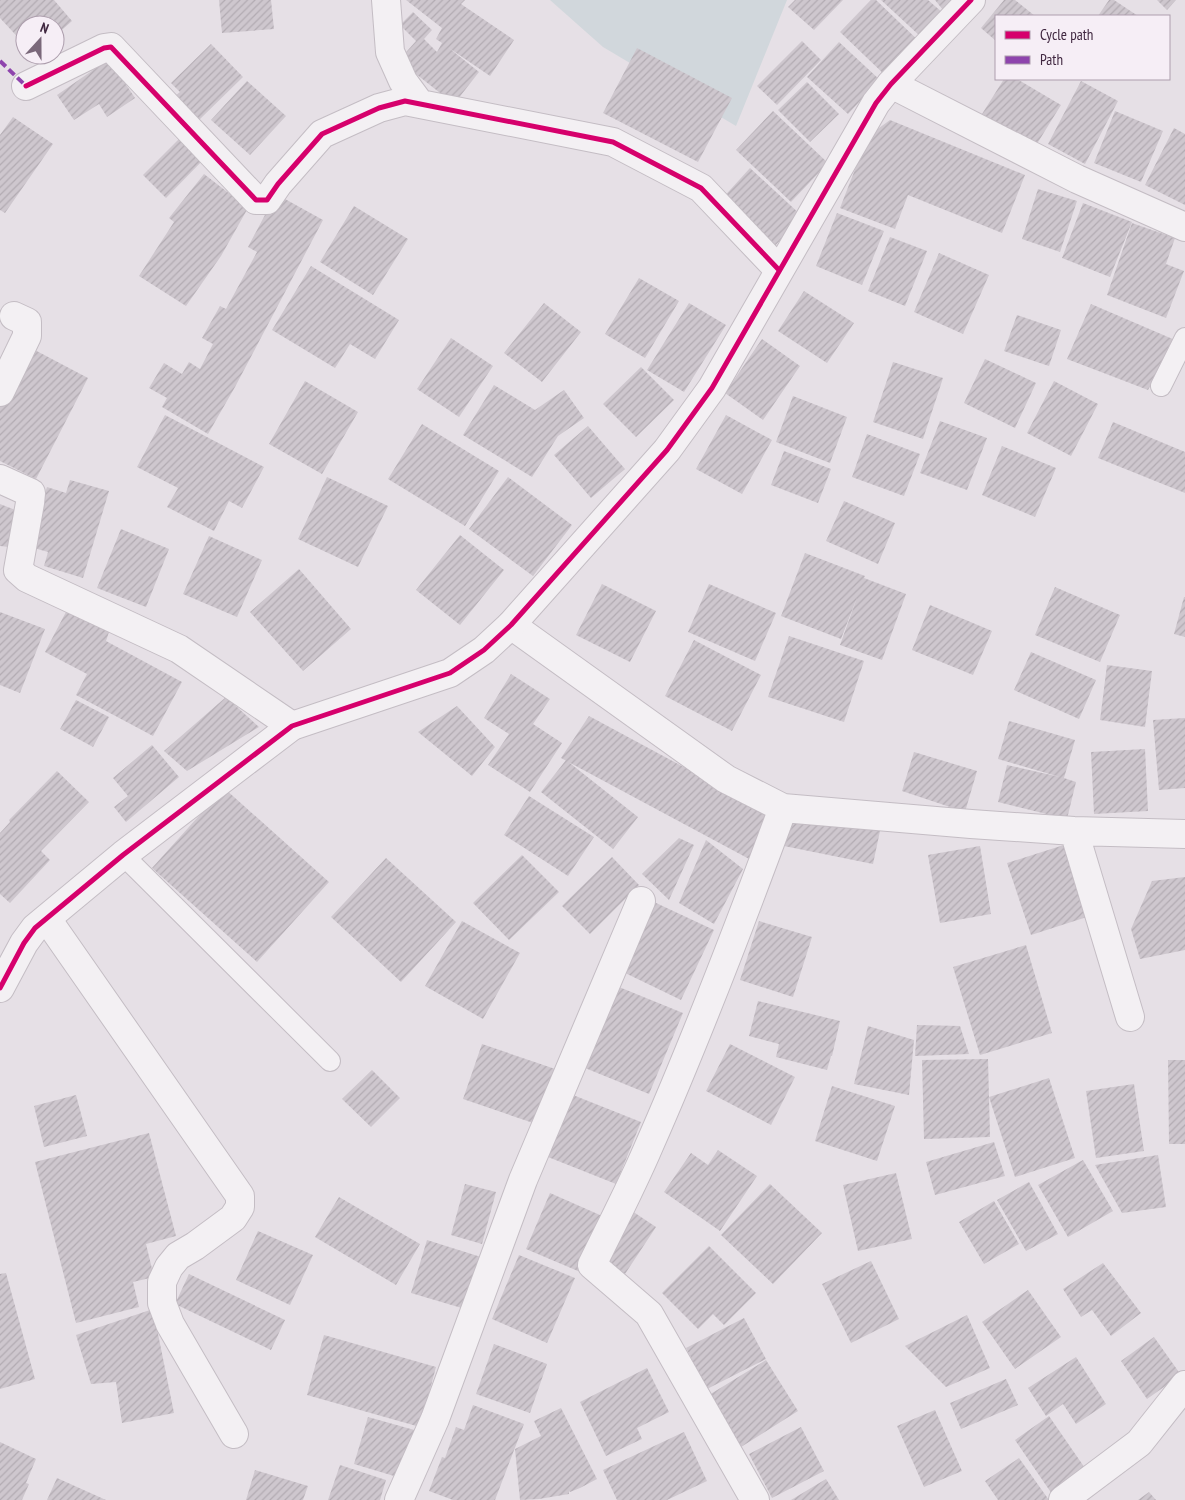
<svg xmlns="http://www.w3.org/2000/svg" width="1185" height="1500" font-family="'PT Sans Narrow',sans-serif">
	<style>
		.grass { fill: #d1d7dc }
		.building { fill: url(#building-hatch) }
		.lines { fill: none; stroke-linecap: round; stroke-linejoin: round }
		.service-casing { stroke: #c4bdc4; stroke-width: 22 }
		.minor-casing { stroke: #c4bdc4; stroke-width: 30 }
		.tertiary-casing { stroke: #c4bdc4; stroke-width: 30 }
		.service { stroke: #f3f0f3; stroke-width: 20 }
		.minor { stroke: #f3f0f3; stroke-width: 28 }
		.tertiary { stroke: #f3f0f3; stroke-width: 28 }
		.quiet { stroke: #8e44ad; stroke-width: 4; stroke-dasharray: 8 4; stroke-linecap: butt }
		.cycleway-casing { stroke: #f6eef6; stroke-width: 8 }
		.cycleway { stroke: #d6006c; stroke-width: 5 }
	</style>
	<defs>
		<pattern id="building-hatch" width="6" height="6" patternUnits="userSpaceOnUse" patternTransform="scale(1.25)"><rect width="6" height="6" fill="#cec7ce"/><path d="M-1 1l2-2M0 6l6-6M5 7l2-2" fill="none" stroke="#b2abb2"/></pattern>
	</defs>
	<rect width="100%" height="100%" fill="#e6e0e6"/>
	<path class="grass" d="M550 0H787L736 126 603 47Z"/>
	<path class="building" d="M0 0H54L72 21 55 36V25H25V45L0 18Z
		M219 0H271L274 29 222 33Z
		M406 0H465L461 4 514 40 490 76 449 48 479 72 454 104 416 74 400 59 416 41 400 25 413 12 432 30 424 39 437 52 442 43 436 39 442 28Z
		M795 0H843L814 30 788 7Z
		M871 0H876L922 44 889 79 840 32Z
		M881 0H928L943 13 921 37Z
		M935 0H953L943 10Z
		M1004 0H1015L1035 16H996V41L981 28Z
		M1109 0H1114L1138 16H1098Z
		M1157 0H1176L1167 10Z
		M802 41 821 60 777 105 757 86Z
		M839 42 880 80 848 114 807 77Z
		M211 44 243 77 198 121 174 97 180 92 171 83Z
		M637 48 732 98 698 162 603 113Z
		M109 59 135 98 107 117 99 104 74 120 57 95Z
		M1004 79H1017L1061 105 1035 147 982 114Z
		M247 81 286 116 250 155 211 120Z
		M1081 81 1118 101 1085 164 1048 144Z
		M807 82 839 114 810 142 778 110Z
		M773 111 828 163 791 202 736 150Z
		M1115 111 1163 131 1141 182 1094 163Z
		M13 117 53 144 5 213 0 210V135Z
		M890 120 1025 175 1002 233 908 195 895 229 840 208 868 136Z
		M1174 128 1185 134V205L1145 185Z
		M182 136 205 158 166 198 143 175Z
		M750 168 802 216 773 248 720 201Z
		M204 174 248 208 221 256 186 306 139 276 174 222 169 218Z
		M1038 189 1077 201 1060 252 1022 239Z
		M276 194 323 220 235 387 208 434 162 407 167 398 149 388 164 363 182 374 189 362 200 369 213 344 202 338 220 306 226 309 257 252 248 247Z
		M1083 203 1132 222 1110 277 1062 258Z
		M354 206 408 239 373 295 320 262Z
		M837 213 884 231 862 285 816 266Z
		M1132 223 1175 238 1166 264 1184 271 1166 318 1107 295Z
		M890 237 927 251 905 306 868 291Z
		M939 253 989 275 963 334 914 312Z
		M311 266 399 320 375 359 350 344 335 368 272 330Z
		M639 278 679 301 645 358 605 334Z
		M804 291 854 323 827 363 778 331Z
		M544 303 581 332 542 382 504 353Z
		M689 303 726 325 684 392 647 370Z
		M1091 304 1175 340 1148 390 1067 359Z
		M1017 315 1061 330 1049 366 1004 351Z
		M451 338 493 366 459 417 417 389Z
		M762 339 800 366 763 420 725 393Z
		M31 348 88 378 36 479 0 461V407Z
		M985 359 1036 383 1015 428 964 403Z
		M893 362 943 378 923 439 873 422Z
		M641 367 674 400 636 437 603 404Z
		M305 381 358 412 322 474 269 444Z
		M1054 381 1098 404 1071 456 1027 433Z
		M494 385 535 410 564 390 584 418 558 436 532 477 463 435Z
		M793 396 847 417 830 463 776 442Z
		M165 415 264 467 242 508 229 501 214 531 167 507 178 488 137 467Z
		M726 415 772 440 742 494 696 469Z
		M940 421 987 438 967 490 920 473Z
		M1113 422 1185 452V493L1098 458Z
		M422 424 499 471 465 526 388 479Z
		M588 426 625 469 591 498 554 455Z
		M867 434 920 454 904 496 852 477Z
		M1002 446 1056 468 1035 517 982 495Z
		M784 451 831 469 818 503 771 485Z
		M327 477 388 506 358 567 298 539Z
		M508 477 572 525 533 576 469 529Z
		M70 480 109 491 83 578 44 566 48 552 27 546 47 487 66 493Z
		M844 501 895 523 878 564 826 541Z
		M0 504 18 511 9 547 0 546Z
		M121 529 169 549 146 607 97 588Z
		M460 535 504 570 460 625 416 590Z
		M209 536 262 560 237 617 183 594Z
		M805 553 865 576 864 578 906 594 882 660 840 645 858 595 841 639 781 616Z
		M299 569 351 629 303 671 250 612Z
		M602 584 656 611 630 662 576 635Z
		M709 584 776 613 755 661 688 632Z
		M1055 587 1120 615 1100 662 1035 635Z
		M1184 597H1185V637L1174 634Z
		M930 605 992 631 973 675 912 650Z
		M67 610 109 632 106 641 182 682 153 736 76 695 87 674 45 652Z
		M0 612 45 629 20 693 0 685Z
		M789 636 864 661 844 722 768 697Z
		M694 640 761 675 732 731 665 696Z
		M1031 652 1096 680 1079 719 1014 690Z
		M1107 665 1152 671 1145 727 1100 720Z
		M511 674 550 699 533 724 562 743 530 792 488 765 509 734 484 718Z
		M226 697 259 727 187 771 164 751Z
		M76 700 109 717 93 747 60 729Z
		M457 706 495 747 472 776 418 732Z
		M589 716 769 813 751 860 561 758Z
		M1185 718V788L1159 790 1153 720Z
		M1009 721 1075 740 1064 778 1076 782 1067 819 998 802 1007 765 1060 777 998 759Z
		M152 745 179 777 126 822 114 807 128 796 113 778Z
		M1145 749 1148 811 1094 814 1091 752Z
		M914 752 977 771 965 812 902 791Z
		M566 760 638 817 613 849 541 792Z
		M57 771 89 802 41 851 50 860 10 903 0 894V833L10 822 9 820Z
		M224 788 329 882 257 962 152 868Z
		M529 796 594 837 568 876 504 835Z
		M791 813 880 831 873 864 784 846Z
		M679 838 694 845 669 900 642 874Z
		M706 840 743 869 714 924 679 903Z
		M1067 844 1090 916 1031 935 1007 863Z
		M980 846 991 914 940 923 928 855Z
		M522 855 559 892 509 940 473 903Z
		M612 857 639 885 590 934 562 906Z
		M386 858 456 922 401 982 331 917Z
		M1185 877V950L1140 959 1131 929 1152 881Z
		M654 902 714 930 681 1000 621 971Z
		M462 921 520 953 483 1019 425 986Z
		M759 921 812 937 793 997 740 980Z
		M1026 945 1052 1033 980 1055 953 967Z
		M619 987 683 1013 649 1094 585 1068Z
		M758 1001 840 1021 832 1056H831L827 1070 776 1057 779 1044 749 1036Z
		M917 1025 960 1026 969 1054 915 1056Z
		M868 1026 914 1040 909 1095 854 1084Z
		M482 1044 561 1071 542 1126 463 1099Z
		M730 1044 795 1077 771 1125 706 1091Z
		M988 1059 990 1137 924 1139 922 1060Z
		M1168 1060H1185V1144H1169Z
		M372 1070 400 1098 371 1127 342 1099Z
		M1049 1078 1075 1158 1015 1177 989 1097Z
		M1134 1084 1144 1151 1096 1158 1086 1091Z
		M832 1086 895 1106 877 1161 815 1141Z
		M568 1093 641 1122 616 1184 543 1155Z
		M76 1095 87 1136 44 1147 34 1106Z
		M149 1133 176 1236 146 1244 154 1277 133 1282 139 1307 76 1323 35 1162Z
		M994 1142 1005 1176 935 1195 926 1162Z
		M718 1150 757 1176 720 1231 664 1192 691 1153 708 1165Z
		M1158 1155 1166 1207 1122 1213 1095 1165Z
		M1083 1160 1113 1211 1068 1237 1038 1185Z
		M896 1173 912 1239 858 1251 843 1185Z
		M1029 1182 1058 1234 1026 1251 997 1200Z
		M465 1184 496 1192 482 1244 451 1235Z
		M770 1184 822 1233 773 1284 721 1235Z
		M550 1193 609 1219 585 1274 526 1249Z
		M339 1197 420 1244 396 1285 315 1237Z
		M994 1201 1019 1244 984 1264 959 1222Z
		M629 1209 656 1227 625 1274 598 1256Z
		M258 1231 313 1255 290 1305 236 1280Z
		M427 1240 481 1257 465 1309 411 1293Z
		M709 1246 756 1293 724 1325 713 1314 698 1329 662 1293Z
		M519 1255 575 1278 547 1343 492 1319Z
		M871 1261 899 1319 851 1343 822 1284Z
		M1103 1263 1141 1313 1111 1336 1092 1310 1081 1317 1063 1289Z
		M6 1273 35 1379 0 1389V1274Z
		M189 1274 285 1320 271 1350 175 1304Z
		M1028 1290 1061 1337 1015 1369 982 1322Z
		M153 1309 174 1413 122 1423 116 1382 91 1384 76 1335Z
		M967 1315 990 1368 946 1387 905 1346Z
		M744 1318 766 1359 707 1389 686 1348Z
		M324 1335 436 1367 420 1427 307 1395Z
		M1154 1337 1181 1375 1147 1399 1121 1361Z
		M494 1344 547 1364 530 1413 476 1394Z
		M1076 1357 1106 1404 1076 1424 1063 1404 1046 1416 1028 1388Z
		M766 1360 798 1411 741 1447 709 1395Z
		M647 1368 669 1412 637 1428 642 1439 606 1456 580 1402Z
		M1006 1379 1018 1405 961 1429 950 1403Z
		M473 1405 524 1424 495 1500H453L429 1491 442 1457 445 1458 456 1427 464 1430Z
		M561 1408 597 1479 580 1488 570 1492 569 1491V1494L539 1499 520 1500 515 1449 541 1436 534 1421Z
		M935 1410 962 1471 924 1487 897 1426Z
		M1049 1416 1087 1471 1052 1494 1015 1440Z
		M368 1417 418 1431 404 1479 354 1464Z
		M801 1427 824 1471 772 1498 749 1454Z
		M684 1432 707 1481 667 1500H617L603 1470Z
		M0 1442 36 1459 26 1483 29 1484 22 1500H0Z
		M1019 1458 1049 1500H998L985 1481Z
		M340 1465 386 1480 380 1500H328Z
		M255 1470 308 1486 303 1500H246Z
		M57 1478 106 1500H47Z
		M826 1479 839 1500H791Z
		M1149 1492 1156 1500H1138Z"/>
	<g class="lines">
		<g class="service-casing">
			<path id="service" d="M1161 386 1185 338
				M123 855 330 1061"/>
		</g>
		<g class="minor-casing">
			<path id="minor" d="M386 0 390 52 403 81 420 104
				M891 84 1077 179 1185 227
				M26 86 104 48 111 47 256 200H267L278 184 322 134 379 108 405 101 613 142 701 188 779 270
				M0 392 27 336V322L14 316
				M0 479 31 493 30 503 18 570 27 578 179 649 292 726
				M511 625 726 779 783 808 971 824 1074 831 1185 834
				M1074 831 1130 1017
				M47 919 240 1196V1207L233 1218 195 1246 178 1256 169 1267 162 1282V1303L170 1324 234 1434
				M399 1500 435 1419 523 1180 641 901
				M755 1500 649 1314 592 1265C611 1226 632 1186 649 1146 698 1035 741 922 783 808
				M1063 1500 1139 1443 1185 1385"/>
		</g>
		<g class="tertiary-casing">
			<path id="tertiary" d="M0 988 24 943 35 928 123 855 292 726 450 673 484 650 511 625 667 450 712 388 876 103 891 84 971 0"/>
		</g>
		<use href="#service" class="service"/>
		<use href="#minor" class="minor"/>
		<use href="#tertiary" class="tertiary"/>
		<path class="quiet" d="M0 61 26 86"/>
		<g class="cycleway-casing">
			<path id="cycleway" d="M26 86 104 48 111 47 256 200H267L278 184 322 134 379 108 405 101 613 142 701 188 779 270
				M0 988 24 943 35 928 123 855 292 726 450 673 484 650 511 625 667 450 712 388 876 103 891 84 971 0"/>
		</g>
		<use href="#cycleway" class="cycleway"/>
	</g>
	<rect x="995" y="15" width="175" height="65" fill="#f6eef6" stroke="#ad9ead"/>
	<rect x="1005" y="31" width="25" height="8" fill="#d6006c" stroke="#ad9ead"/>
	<text x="1040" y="40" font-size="15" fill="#402740">Cycle path</text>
	<rect x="1005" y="56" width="25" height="8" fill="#8e44ad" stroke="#ad9ead"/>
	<text x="1040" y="65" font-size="15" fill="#402740">Path</text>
	<g transform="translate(40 40) rotate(21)"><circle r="24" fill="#f6eef6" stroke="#ad9ead"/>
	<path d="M0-4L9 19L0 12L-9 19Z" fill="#7a687a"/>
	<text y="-8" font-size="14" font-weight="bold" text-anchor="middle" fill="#402740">N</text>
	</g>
</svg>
